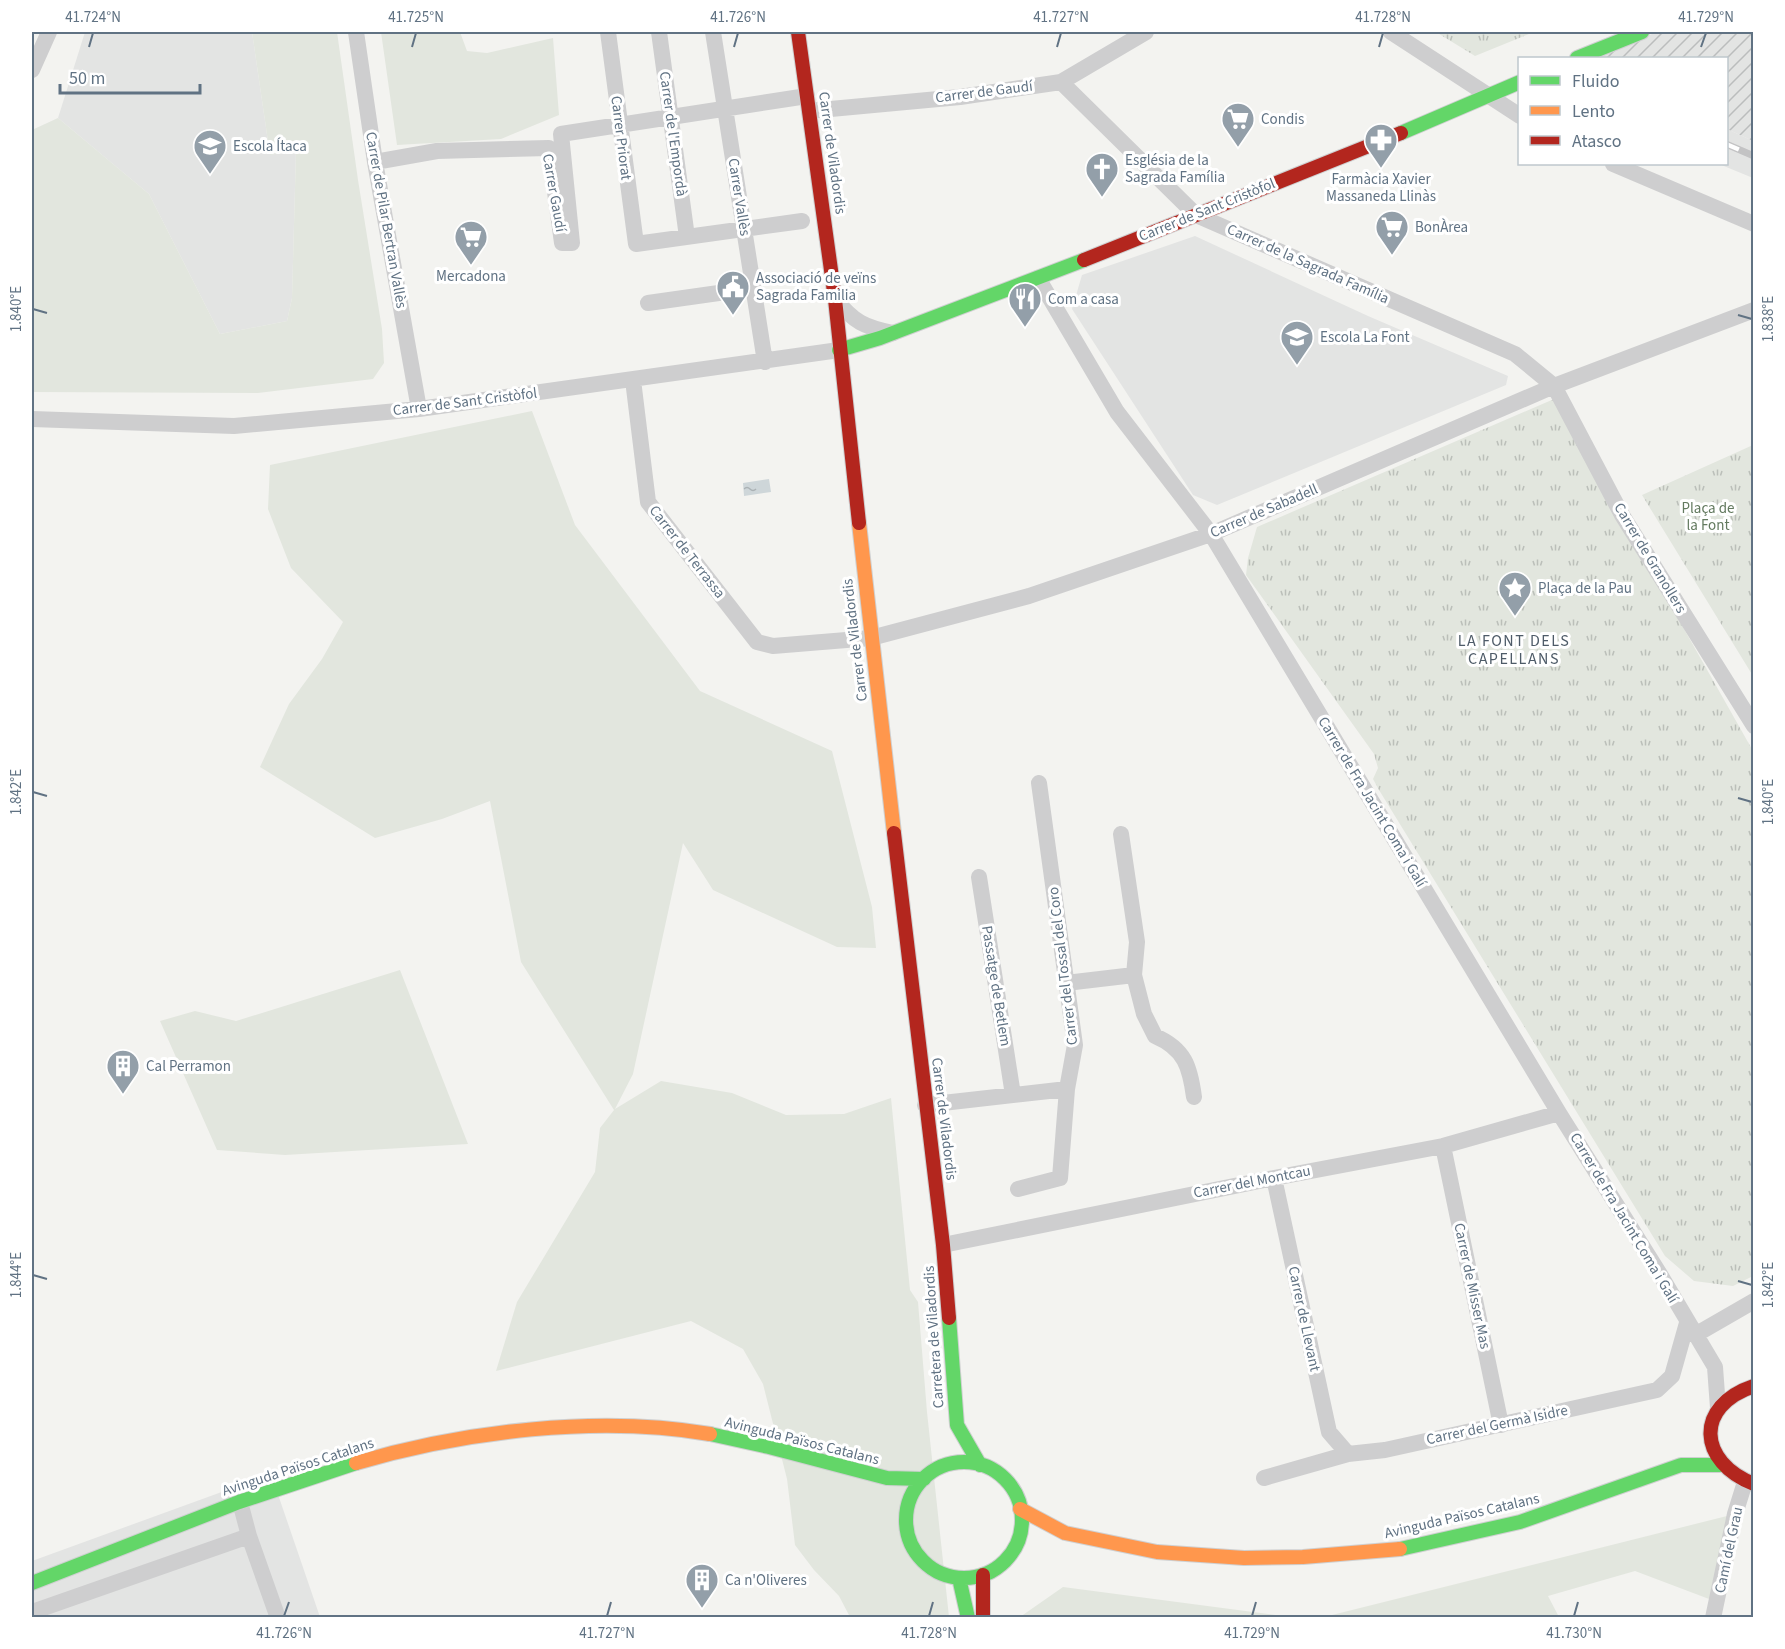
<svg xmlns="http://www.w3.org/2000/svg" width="1785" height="1649" font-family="'Source Sans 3',sans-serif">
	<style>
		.built { fill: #e3e4e3 }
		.industrial { fill: url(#industrial-furrows) }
		.green { fill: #e2e6de }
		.park { fill: url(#park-tufts) }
		.water { fill: url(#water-ripples) }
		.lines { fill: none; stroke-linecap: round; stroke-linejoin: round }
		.fast-casing { stroke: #cfd0d1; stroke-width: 16 }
		.slow-casing { stroke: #cfd0d1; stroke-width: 16 }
		.jam-casing { stroke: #cfd0d1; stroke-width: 16 }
		.street { stroke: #cececf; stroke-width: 16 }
		.fast { stroke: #63d668; stroke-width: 14 }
		.slow { stroke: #ff974d; stroke-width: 14 }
		.jam { stroke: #b3261e; stroke-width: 14 }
		.rail-casing { stroke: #c3c3c4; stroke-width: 7 }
		.rail { stroke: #fff; stroke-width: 4.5; stroke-dasharray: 14; stroke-linecap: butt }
		.ticks { fill: none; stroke: #607283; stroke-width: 2 }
		.labels { text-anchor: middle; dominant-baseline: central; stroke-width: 6; stroke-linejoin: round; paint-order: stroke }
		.street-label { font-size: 15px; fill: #607283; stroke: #fff }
		.poi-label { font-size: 15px; fill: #607283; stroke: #fff; text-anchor: start }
		.park-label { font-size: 15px; fill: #637a5f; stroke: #fff }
		.neighbourhood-label { font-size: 16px; letter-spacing: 1.5px; fill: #4e5b68; stroke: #fff }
		.neatline { fill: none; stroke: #607283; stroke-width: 2 }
		.ticks-label { font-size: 15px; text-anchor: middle; fill: #607283 }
	</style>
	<defs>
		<pattern id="industrial-furrows" width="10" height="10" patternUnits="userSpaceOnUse" patternTransform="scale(1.5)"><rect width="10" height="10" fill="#e3e4e3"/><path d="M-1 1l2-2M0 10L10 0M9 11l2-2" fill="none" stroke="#bbbdbd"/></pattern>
		<pattern id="park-tufts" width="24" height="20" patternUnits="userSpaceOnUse" patternTransform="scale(1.5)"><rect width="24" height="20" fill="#e2e6de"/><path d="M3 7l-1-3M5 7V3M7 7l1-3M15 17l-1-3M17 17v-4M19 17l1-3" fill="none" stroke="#bbbfb9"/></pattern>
		<pattern id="water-ripples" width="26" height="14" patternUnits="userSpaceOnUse" patternTransform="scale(1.5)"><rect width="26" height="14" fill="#ced6d9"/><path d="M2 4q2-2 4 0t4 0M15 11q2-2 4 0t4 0" fill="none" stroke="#abb2b5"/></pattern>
	</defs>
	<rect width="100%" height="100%" fill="#f3f3f0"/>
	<path class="built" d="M85 32H252L270 155 296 150 292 298 287 321 220 334 149 194 58 118Z
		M1727 129 1753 141V178L1719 164H1726Z
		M1195 236 1368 316 1508 376 1506 385 1217 505 1193 495 1072 309 1082 275Z
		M271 1474 320 1617 32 1618V1561Z"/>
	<path class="industrial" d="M1657 32H1753V141L1727 129 1726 58H1590Z"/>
	<path class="green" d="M252 32H337L358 180 382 329 384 363 373 379 258 393 32 392V130L58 118 149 194 220 334 287 321 292 298 296 151 270 155Z
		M381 32H460L467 51 487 53 553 38 559 115 501 139 397 145Z
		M532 411 575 525 700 691 832 751 872 907 876 948 837 947 713 890 683 843 633 1074 615 1109 661 1081 732 1093 786 1115 844 1114 891 1098 910 1290 918 1302 927 1412 949 1617H850L839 1596 814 1570 795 1545 787 1479 763 1384 743 1349 691 1321 496 1371 517 1302 595 1172 600 1128 614 1110 521 962 490 801 442 819 375 838 260 767 289 704 322 659 343 622 291 568 268 509 270 465Z
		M400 970 468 1144 285 1155 217 1150 160 1021 195 1011 236 1021Z
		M1735 1514 1717 1602 1635 1571 1548 1596 1559 1617 1463 1618 1462 1615 1436 1618H1320Z
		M1063 1587 1290 1617H1020Z"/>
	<path class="park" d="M1436 32H1534L1475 56Z
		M1554 399 1753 751V1276L1733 1286 1694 1281 1665 1256 1379 790 1373 779 1378 768 1374 754 1246 575 1248 558 1257 527Z
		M1753 445V676L1642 495Z"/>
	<path class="water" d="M769 479 771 492 744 496 743 483Z"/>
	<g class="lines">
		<g class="fast-casing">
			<path id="fast" d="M1577 58 1642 32
				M1401 133 1520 82
				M839 350 880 338 1084 260
				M949 1318 957 1425 980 1465
				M710 1434 769 1447 887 1478 924 1479
				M906 1520a58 58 0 1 1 116 0a58 58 0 1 1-116 0Z
				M1400 1549 1520 1522 1681 1465H1720
				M959 1578 968 1618
				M32 1583 239 1502 356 1463"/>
		</g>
		<g class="slow-casing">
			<path id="slow" d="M859 523 894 833
				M356 1463C464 1431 598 1415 710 1434
				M1020 1509 1065 1533 1157 1552 1244 1558 1303 1557 1400 1549"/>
		</g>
		<g class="jam-casing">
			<path id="jam" d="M798 32 835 299 859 523
				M1084 260 1401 133
				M894 833 943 1245 949 1318
				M1754 1386C1694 1406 1698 1462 1754 1484
				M983 1575V1618"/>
		</g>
		<path class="street" d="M356 32 375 162 419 409
			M608 32 636 244 802 221
			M659 32 687 237
			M713 32 765 362
			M1391 32 1520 116
			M32 70 49 32
			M1061 82 1196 215 1515 354 1554 386 1622 515 1754 726
			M809 111 960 97 1061 82 1146 32
			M375 162 437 151 549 148 562 243H572L561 134 807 96
			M1613 164 1754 224
			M1038 278 1117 412 1211 534 1559 1113 1661 1276 1715 1367 1718 1408
			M835 299C854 322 864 327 893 333
			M648 303 754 288
			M633 380 648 502 757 642 773 646 871 638 1029 596 1211 534 1554 386 1754 310
			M32 419 234 426 419 409 839 350
			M1121 834 1137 942 1134 975 1144 1014 1155 1036C1185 1049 1190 1067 1194 1097
			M979 877 1013 1095
			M1066 983 1134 975
			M925 1105 1067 1089
			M1443 1146 1501 1425
			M1274 1178 1329 1432 1348 1454
			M1018 1189 1060 1178 1067 1089 1075 1045 1039 783
			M943 1245 1274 1178 1443 1146 1559 1113
			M1695 1335 1754 1301
			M1264 1478 1348 1454 1385 1450 1657 1390 1672 1376 1687 1323
			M240 1502 249 1536 278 1618
			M32 1612 249 1536
			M1713 1618 1735 1514 1745 1482"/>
		<use href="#fast" class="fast"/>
		<use href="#slow" class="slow"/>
		<use href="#jam" class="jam"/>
		<g class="rail-casing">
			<path id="rail" d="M1726 144 1754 156"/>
		</g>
		<use href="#rail" class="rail"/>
	</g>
	<path class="ticks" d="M89 47 93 33M412 47 416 33M734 47 738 33M1057 47 1061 33M1379 47 1383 33M1701 47 1706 33M33 309 47 313M1738 315 1752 319M33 792 47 796M1738 798 1752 802M33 1275 47 1279M1738 1281 1752 1285M284 1616 289 1602M607 1616 611 1602M929 1616 933 1602M1252 1616 1256 1602M1574 1616 1578 1602"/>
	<defs>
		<g id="supermarket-pin" transform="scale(1.725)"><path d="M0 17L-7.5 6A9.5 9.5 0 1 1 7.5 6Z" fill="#939fa9" stroke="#fff"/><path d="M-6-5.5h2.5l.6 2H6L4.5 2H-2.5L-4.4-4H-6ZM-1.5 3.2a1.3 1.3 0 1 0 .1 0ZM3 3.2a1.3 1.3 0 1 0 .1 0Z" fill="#fff"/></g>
		<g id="pharmacy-pin" transform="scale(1.725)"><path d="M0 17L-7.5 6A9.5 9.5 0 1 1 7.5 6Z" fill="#939fa9" stroke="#fff"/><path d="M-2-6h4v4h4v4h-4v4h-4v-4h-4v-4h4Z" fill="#fff"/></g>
		<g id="school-pin" transform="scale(1.725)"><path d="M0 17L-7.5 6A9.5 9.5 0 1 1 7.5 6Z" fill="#939fa9" stroke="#fff"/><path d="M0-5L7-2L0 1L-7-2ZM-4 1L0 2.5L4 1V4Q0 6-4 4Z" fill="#fff"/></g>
		<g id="church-pin" transform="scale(1.725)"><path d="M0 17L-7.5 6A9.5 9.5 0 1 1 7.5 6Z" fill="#939fa9" stroke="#fff"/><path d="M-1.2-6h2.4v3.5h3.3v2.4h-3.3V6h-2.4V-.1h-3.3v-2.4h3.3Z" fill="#fff"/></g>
		<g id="civic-pin" transform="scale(1.725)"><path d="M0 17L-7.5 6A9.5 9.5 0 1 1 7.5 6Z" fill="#939fa9" stroke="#fff"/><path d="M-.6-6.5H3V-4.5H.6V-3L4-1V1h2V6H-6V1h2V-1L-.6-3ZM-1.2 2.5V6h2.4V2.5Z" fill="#fff"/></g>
		<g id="restaurant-pin" transform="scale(1.725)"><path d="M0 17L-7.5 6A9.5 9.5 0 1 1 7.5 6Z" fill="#939fa9" stroke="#fff"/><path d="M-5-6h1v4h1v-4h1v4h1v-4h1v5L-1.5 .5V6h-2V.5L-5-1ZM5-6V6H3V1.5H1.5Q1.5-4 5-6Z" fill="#fff"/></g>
		<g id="sight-pin" transform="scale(1.725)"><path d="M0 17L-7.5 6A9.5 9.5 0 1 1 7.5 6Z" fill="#939fa9" stroke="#fff"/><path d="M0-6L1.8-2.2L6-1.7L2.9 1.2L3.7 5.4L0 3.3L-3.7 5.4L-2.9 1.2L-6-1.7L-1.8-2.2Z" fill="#fff"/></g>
		<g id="building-pin" transform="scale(1.725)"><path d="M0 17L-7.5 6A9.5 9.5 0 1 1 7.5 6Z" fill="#939fa9" stroke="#fff"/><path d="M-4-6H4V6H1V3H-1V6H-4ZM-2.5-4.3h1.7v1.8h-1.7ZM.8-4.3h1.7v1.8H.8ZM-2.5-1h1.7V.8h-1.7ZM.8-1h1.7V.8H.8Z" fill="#fff"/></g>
	</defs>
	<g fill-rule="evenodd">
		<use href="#supermarket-pin" x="1238" y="119"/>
		<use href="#pharmacy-pin" x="1381" y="140"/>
		<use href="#school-pin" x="210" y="146"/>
		<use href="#church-pin" x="1102" y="169"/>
		<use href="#supermarket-pin" x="1392" y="227"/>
		<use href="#supermarket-pin" x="471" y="237"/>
		<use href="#civic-pin" x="733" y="287"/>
		<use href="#restaurant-pin" x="1025" y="299"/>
		<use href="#school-pin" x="1297" y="337"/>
		<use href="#sight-pin" x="1515" y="588"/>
		<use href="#building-pin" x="123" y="1066"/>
		<use href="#building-pin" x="702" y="1580"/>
	</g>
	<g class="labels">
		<g class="street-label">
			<text transform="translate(984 92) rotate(-7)">Carrer de Gaudí</text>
			<text transform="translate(673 134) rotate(82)">Carrer de l'Empordà</text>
			<text transform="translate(621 138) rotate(83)">Carrer Priorat</text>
			<text transform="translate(832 153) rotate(82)">Carrer de Viladordis</text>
			<text transform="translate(554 193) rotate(80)">Carrer Gaudí</text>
			<text transform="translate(739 197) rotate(81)">Carrer Vallès</text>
			<text transform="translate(1207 210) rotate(-22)">Carrer de Sant Cristòfol</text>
			<text transform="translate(386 220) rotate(80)">Carrer de Pilar Bertran Vallès</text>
			<text transform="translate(1308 264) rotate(24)">Carrer de la Sagrada Família</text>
			<text transform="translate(465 402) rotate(-7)">Carrer de Sant Cristòfol</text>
			<text transform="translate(1264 511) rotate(-23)">Carrer de Sabadell</text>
			<text transform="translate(687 552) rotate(52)">Carrer de Terrassa</text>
			<text transform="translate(1650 558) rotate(59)">Carrer de Granollers</text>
			<text transform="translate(855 640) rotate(-97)">Carrer de Viladordis</text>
			<text transform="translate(1372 802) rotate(59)">Carrer de Fra Jacint Coma i Galí</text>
			<text transform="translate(1063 966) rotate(-97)">Carrer del Tossal del Coro</text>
			<text transform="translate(996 986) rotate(81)">Passatge de Betlem</text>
			<text transform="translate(944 1119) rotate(83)">Carrer de Viladordis</text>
			<text transform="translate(1252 1182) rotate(-11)">Carrer del Montcau</text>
			<text transform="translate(1624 1218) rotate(59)">Carrer de Fra Jacint Coma i Galí</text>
			<text transform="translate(1472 1286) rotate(78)">Carrer de Misser Mas</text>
			<text transform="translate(1304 1319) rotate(78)">Carrer de Llevant</text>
			<text transform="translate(934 1337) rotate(-94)">Carretera de Viladordis</text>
			<text transform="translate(1497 1425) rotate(-12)">Carrer del Germà Isidre</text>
			<text transform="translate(802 1441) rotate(14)">Avinguda Països Catalans</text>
			<text transform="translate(298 1467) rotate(-18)">Avinguda Països Catalans</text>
			<text transform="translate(1462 1516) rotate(-13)">Avinguda Països Catalans</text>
			<text transform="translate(1729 1550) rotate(-78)">Camí del Grau</text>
		</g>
		<g class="poi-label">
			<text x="1261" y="119">Condis</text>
			<text x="233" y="146">Escola Ítaca</text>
			<text x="1125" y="160">Església de la<tspan x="1125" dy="17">Sagrada Família</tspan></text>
			<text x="1381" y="179" text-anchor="middle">Farmàcia Xavier<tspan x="1381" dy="17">Massaneda Llinàs</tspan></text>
			<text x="1415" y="227">BonÀrea</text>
			<text x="471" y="276" text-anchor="middle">Mercadona</text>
			<text x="756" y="278">Associació de veïns<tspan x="756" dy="17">Sagrada Familia</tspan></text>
			<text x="1048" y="299">Com a casa</text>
			<text x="1320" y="337">Escola La Font</text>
			<text x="1538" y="588">Plaça de la Pau</text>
			<text x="146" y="1066">Cal Perramon</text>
			<text x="725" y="1580">Ca n'Oliveres</text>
		</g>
		<g class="park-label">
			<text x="1708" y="508">Plaça de<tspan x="1708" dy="17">la Font</tspan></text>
		</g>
		<g class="neighbourhood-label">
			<text x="1514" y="641">LA FONT DELS<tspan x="1514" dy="18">CAPELLANS</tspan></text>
		</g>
	</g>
	<rect width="1785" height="1649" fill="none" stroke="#ffffff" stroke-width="66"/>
	<rect x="1518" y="57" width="210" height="108" fill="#ffffff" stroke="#bfc7cd" stroke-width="1.5"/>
	<rect x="1530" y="76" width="30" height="9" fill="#63d668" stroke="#bfc7cd" stroke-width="1.5"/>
	<text x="1572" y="87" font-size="18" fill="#607283">Fluido</text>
	<rect x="1530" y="106" width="30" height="9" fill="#ff974d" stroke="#bfc7cd" stroke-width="1.5"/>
	<text x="1572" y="117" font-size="18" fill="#607283">Lento</text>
	<rect x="1530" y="136" width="30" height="9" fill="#b3261e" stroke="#bfc7cd" stroke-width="1.5"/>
	<text x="1572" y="147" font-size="18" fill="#607283">Atasco</text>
	<path d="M60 84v9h140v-9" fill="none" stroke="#607283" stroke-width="3"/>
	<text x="69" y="84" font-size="18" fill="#607283" stroke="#ffffff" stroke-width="4.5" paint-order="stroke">50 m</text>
	<rect x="33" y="33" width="1719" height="1583" class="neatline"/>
	<g class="ticks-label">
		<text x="93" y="22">41.724°N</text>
		<text x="416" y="22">41.725°N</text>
		<text x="738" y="22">41.726°N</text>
		<text x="1061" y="22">41.727°N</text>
		<text x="1383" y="22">41.728°N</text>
		<text x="1706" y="22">41.729°N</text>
		<text transform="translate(16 309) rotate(-90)" y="5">1.840°E</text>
		<text transform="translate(1768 319) rotate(-90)" y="5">1.838°E</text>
		<text transform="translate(16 792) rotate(-90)" y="5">1.842°E</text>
		<text transform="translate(1768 802) rotate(-90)" y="5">1.840°E</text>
		<text transform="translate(16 1275) rotate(-90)" y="5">1.844°E</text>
		<text transform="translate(1768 1285) rotate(-90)" y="5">1.842°E</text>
		<text x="284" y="1638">41.726°N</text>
		<text x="607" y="1638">41.727°N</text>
		<text x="929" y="1638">41.728°N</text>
		<text x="1252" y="1638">41.729°N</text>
		<text x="1574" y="1638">41.730°N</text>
	</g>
</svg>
